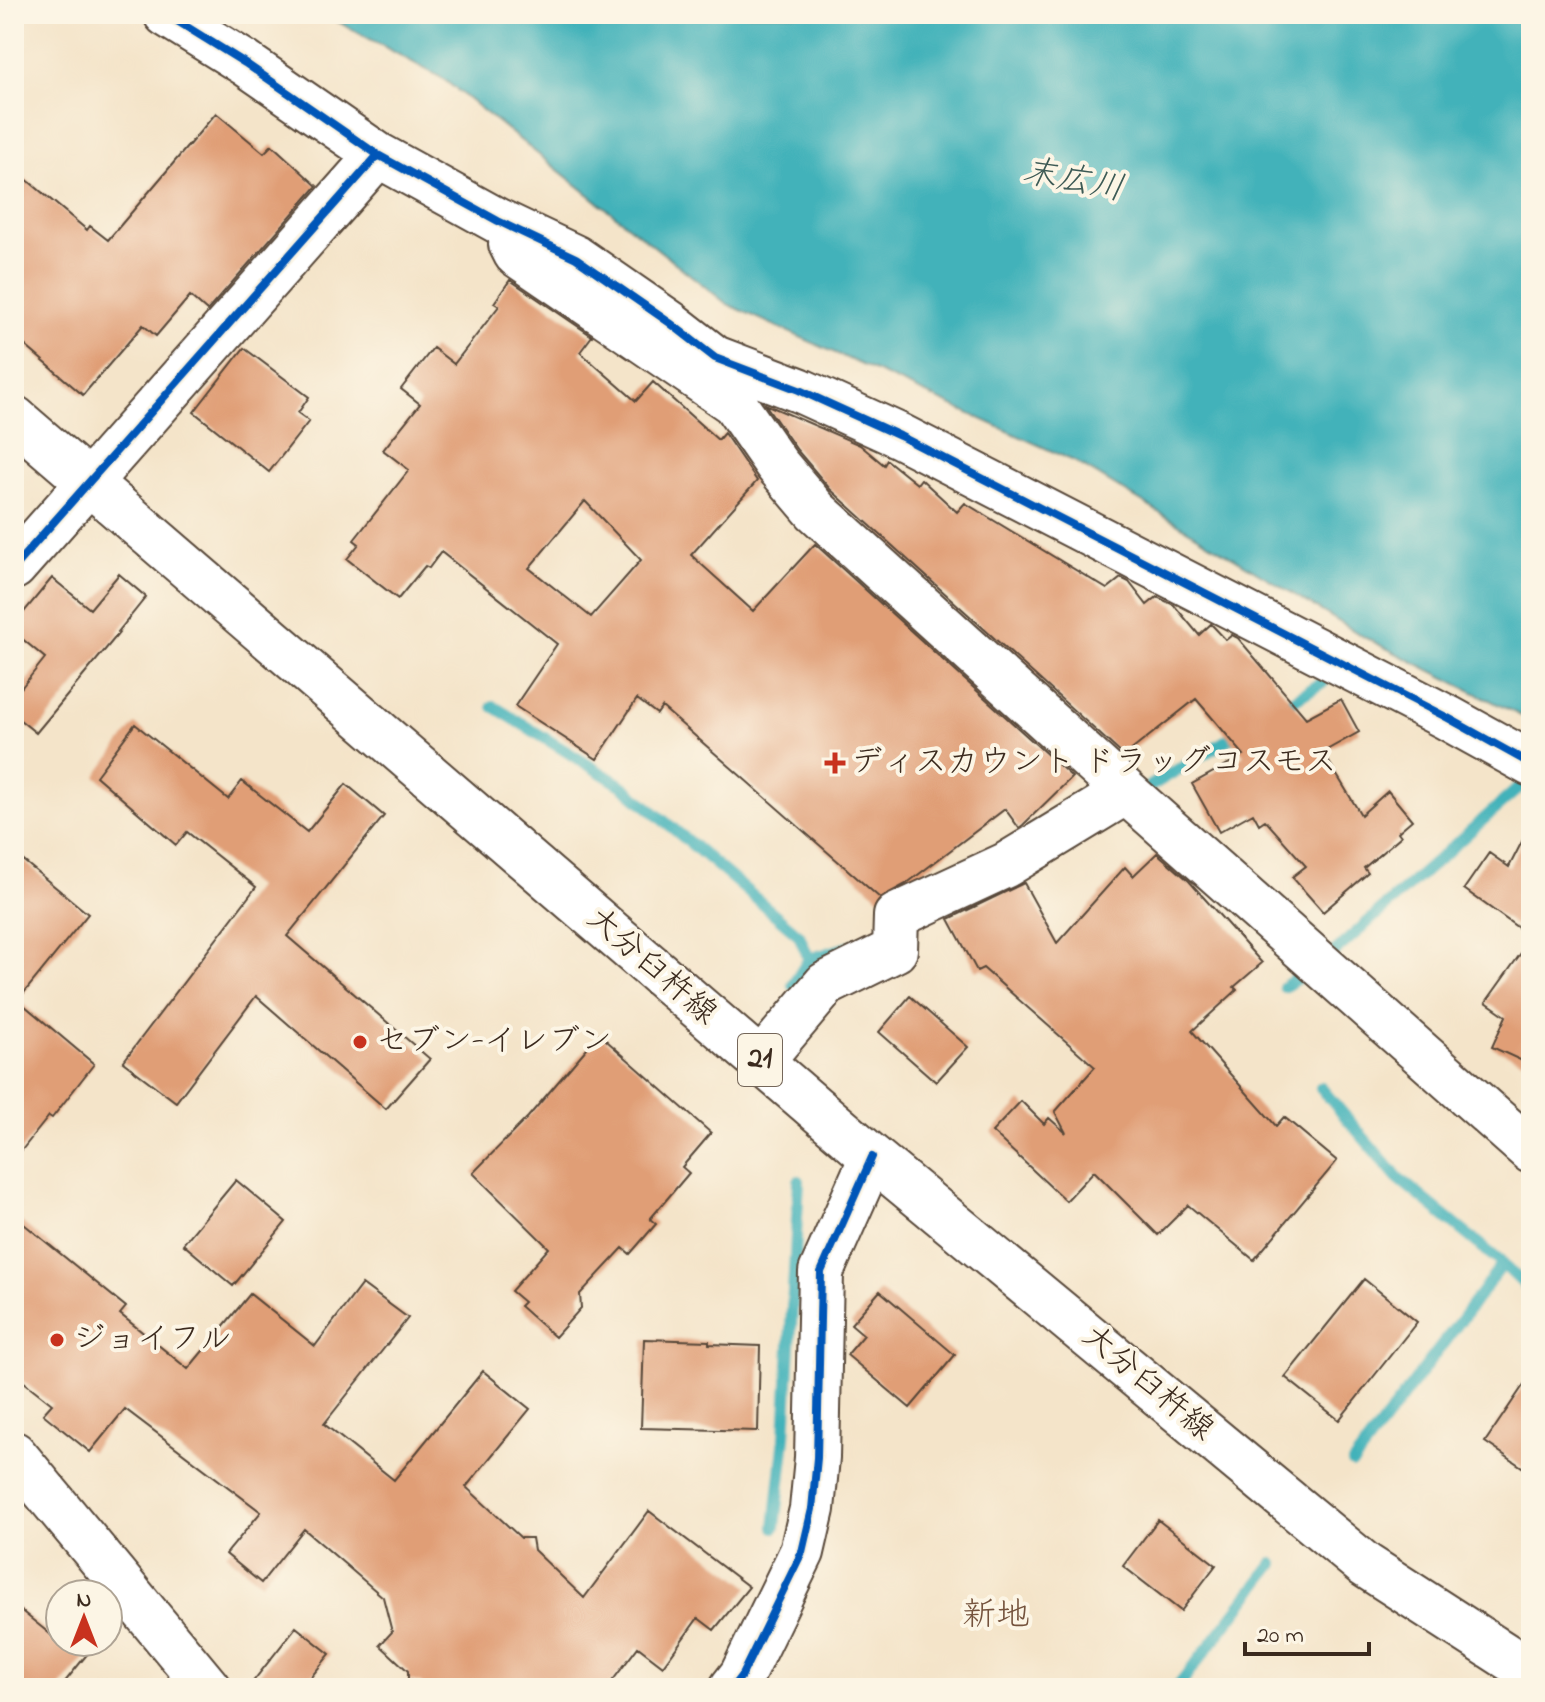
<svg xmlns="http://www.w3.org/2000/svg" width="1545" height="1702" font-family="'Indie Flower','Klee One',sans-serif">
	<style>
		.water { fill: #42b2ba; stroke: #3e6e6c; stroke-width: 2 }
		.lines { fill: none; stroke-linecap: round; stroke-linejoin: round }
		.stream { stroke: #42b2ba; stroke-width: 12 }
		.building { fill: #e09e76; fill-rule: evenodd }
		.minor-casing { stroke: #574638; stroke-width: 48 }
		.major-casing { stroke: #574638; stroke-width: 48 }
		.minor { stroke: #fff; stroke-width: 44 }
		.major { stroke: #fff; stroke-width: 44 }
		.cycleway-casing { stroke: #fcf5e5; stroke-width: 13 }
		.cycleway { stroke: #0057b8; stroke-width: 8 }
		.poi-dot { fill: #c8321e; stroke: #fcf5e5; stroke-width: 3 }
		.labels { text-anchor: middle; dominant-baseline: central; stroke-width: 8; stroke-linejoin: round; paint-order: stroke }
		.shield { fill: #fcf5e5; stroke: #75675a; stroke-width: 2 }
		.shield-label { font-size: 30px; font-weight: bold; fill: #3b2a1e }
		.poi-label { font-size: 32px; fill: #3b2a1e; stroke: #fcf5e5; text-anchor: start }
		.street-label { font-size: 32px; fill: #3b2a1e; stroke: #fcf5e5 }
		.water-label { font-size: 34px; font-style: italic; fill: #3d5a55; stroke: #fcf5e5 }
		.neighbourhood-label { font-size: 34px; fill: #75533d; stroke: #fcf5e5 }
	</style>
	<rect width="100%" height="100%" fill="#fcf5e5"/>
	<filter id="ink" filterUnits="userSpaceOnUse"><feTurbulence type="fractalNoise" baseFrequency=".0125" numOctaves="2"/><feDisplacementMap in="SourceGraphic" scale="16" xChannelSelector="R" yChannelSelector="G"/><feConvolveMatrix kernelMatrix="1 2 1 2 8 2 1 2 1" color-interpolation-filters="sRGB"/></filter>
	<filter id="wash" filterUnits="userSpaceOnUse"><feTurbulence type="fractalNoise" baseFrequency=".006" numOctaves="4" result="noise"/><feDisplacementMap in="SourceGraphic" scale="32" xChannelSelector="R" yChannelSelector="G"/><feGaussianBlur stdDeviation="1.8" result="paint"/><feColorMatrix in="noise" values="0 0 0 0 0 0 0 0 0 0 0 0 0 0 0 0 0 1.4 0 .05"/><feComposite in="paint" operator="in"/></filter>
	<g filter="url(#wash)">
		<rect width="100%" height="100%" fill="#f4e4c9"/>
		<path class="water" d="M324 14H1531V721L1366 638 1076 462 727 304 442 78Z"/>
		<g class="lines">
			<path class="stream" d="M493 706 624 787 799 935 809 959
				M1279 709 1323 682
				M1149 787 1242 731
				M1332 954 1522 785
				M793 985 809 959 868 941
				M1284 987 1305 973
				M1321 1088 1397 1177 1503 1264 1531 1291
				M1353 1463 1503 1264
				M775 1527 785 1437 799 1181
				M1177 1688 1273 1564"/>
		</g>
		<g id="blocks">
			<path class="building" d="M216 113 264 153 272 145 317 186 207 311 190 296 156 336 143 325 83 395 14 336V169L87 230 90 226 108 240Z
				M510 280 592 336 580 352 636 401 653 382 718 440 724 433 757 481 691 555 753 611 815 544 1072 777 1023 825 1019 828 1005 809 906 884 880 898 662 707 657 714 637 699 597 759 515 706 557 644 441 552 429 568 425 566 398 599 347 559 359 544 354 540 409 470 383 450 420 404 401 389 433 348 454 364 499 306 494 303ZM585 501 641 560 591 617 529 568Z
				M244 348 309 397 298 413 309 421 269 472 194 412Z
				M765 404 860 445 884 465 887 460 917 484 921 479 957 512 965 503 1107 589 1121 578 1129 582 1147 605 1157 597 1174 605 1199 635 1211 624 1226 640 1232 635 1238 638 1306 718 1341 699 1359 732 1323 752 1361 815 1388 791 1412 820 1398 832 1401 836 1364 868 1368 873 1323 912 1292 877 1306 866 1265 820 1259 824 1253 813 1219 832 1192 784 1244 755 1196 699 1124 756 830 489 797 450Z
				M119 574 146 597 118 632 119 633 36 733 14 715V697L45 658 14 632V624L52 578 90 609Z
				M135 724 228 799 242 781 307 832 346 784 384 816 287 936 430 1059 386 1109 256 996 176 1102 123 1062 256 887 187 832 176 845 96 776Z
				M1531 824V937L1464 889 1489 853 1509 867Z
				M14 853 88 914 18 1000 94 1064 52 1118 49 1116 14 1160Z
				M1157 853 1189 881 1262 963 1234 987 1237 990 1192 1031 1276 1126 1284 1117 1337 1161 1254 1260 1188 1205 1158 1235 1094 1171 1066 1201 992 1132 1021 1101 1044 1124 1049 1118 1066 1133 1055 1112 1095 1067 983 968 977 971 949 919 1024 883 1057 943 1125 867 1133 876Z
				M1531 939V1065L1492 1047 1506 1016 1486 1002Z
				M910 996 968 1047 936 1082 879 1032Z
				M599 1034 711 1133 682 1167 689 1173 650 1219 656 1224 630 1254 623 1248 580 1294 581 1308 555 1337 520 1306 524 1302 511 1291 549 1248 473 1173 528 1117Z
				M236 1180 286 1222 233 1286 183 1244Z
				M14 1216 126 1307 120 1314 188 1369 250 1294 315 1346 362 1284 408 1318 324 1424 394 1480 483 1371 530 1409 466 1487 521 1538H532L534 1550 584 1598 649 1511 749 1587 714 1630 698 1618 663 1666 638 1647 607 1688H427L420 1683 408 1680V1671L380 1645 392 1632 383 1597 304 1529 261 1583 226 1554 261 1512 125 1409 90 1452 43 1414 52 1404 14 1374Z
				M1364 1279 1417 1322 1339 1420 1285 1377Z
				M880 1291 955 1355 910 1408 847 1355 864 1335 851 1324Z
				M644 1339 709 1341V1344L760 1346 758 1431 641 1428Z
				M1531 1374V1473L1485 1442Z
				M1158 1520 1216 1565 1181 1611 1123 1566Z
				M14 1605 60 1642H97L60 1688H14Z
				M296 1627 330 1654 302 1688H248Z"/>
		</g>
	</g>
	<g filter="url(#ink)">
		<use href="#blocks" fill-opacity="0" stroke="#574638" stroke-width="2"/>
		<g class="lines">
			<g class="minor-casing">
				<path id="minor" d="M166 14 245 63 378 155 498 221 576 258 670 323 715 358 799 390 900 436 1448 718 1531 764
					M511 244 516 254 734 403 777 465 816 511 1126 792 1531 1151
					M14 567 378 155
					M761 1061 826 984 895 950 896 916 1006 865 1126 792
					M14 1454 208 1688
					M732 1688 742 1675 802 1552 812 1509 817 1458 821 1272 872 1157"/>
			</g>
			<g class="major-casing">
				<path id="major" d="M14 418 872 1157 1365 1565 1531 1672"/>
			</g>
			<use href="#minor" class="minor"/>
			<use href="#major" class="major"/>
			<g class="cycleway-casing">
				<path id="cycleway" d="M166 14 245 63 378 155 498 221 576 258 670 323 715 358 799 390 900 436 1448 718 1531 764
					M14 567 378 155
					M732 1688 742 1675 802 1552 812 1509 817 1458 821 1272 872 1157"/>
			</g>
			<use href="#cycleway" class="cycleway"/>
		</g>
	</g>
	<g class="poi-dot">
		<path d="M831 751h8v8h8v8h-8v8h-8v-8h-8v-8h8z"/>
		<circle cx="360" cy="1042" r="8"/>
		<circle cx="57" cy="1340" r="8"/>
	</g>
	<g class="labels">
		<rect class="shield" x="738" y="1034" width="44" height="52" rx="6"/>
		<g class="shield-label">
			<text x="760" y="1060">21</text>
		</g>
		<g class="poi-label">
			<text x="851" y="763">ディスカウント ドラッグコスモス</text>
			<text x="376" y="1042">セブン-イレブン</text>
			<text x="73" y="1340">ジョイフル</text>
		</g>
		<g class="street-label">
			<text transform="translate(651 967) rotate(41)">大分臼杵線</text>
			<text transform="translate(1147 1384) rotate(40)">大分臼杵線</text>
		</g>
		<g class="water-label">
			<text transform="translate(1073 182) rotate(11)">末広川</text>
		</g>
		<g class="neighbourhood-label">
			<text x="996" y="1617">新地</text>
		</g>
	</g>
	<rect width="1545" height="1702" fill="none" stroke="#fcf5e5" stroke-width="48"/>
	<g transform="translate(84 1618)"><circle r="38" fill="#fcf5e5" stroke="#afa495" stroke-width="2"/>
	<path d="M0-6L14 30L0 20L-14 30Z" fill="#c8321e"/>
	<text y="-12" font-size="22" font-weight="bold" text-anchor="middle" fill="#3b2a1e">N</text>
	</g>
	<path d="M1245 1642v12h124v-12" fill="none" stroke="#3b2a1e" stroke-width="4"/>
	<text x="1257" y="1642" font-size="24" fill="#3b2a1e" stroke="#fcf5e5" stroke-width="6" paint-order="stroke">20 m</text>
</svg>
